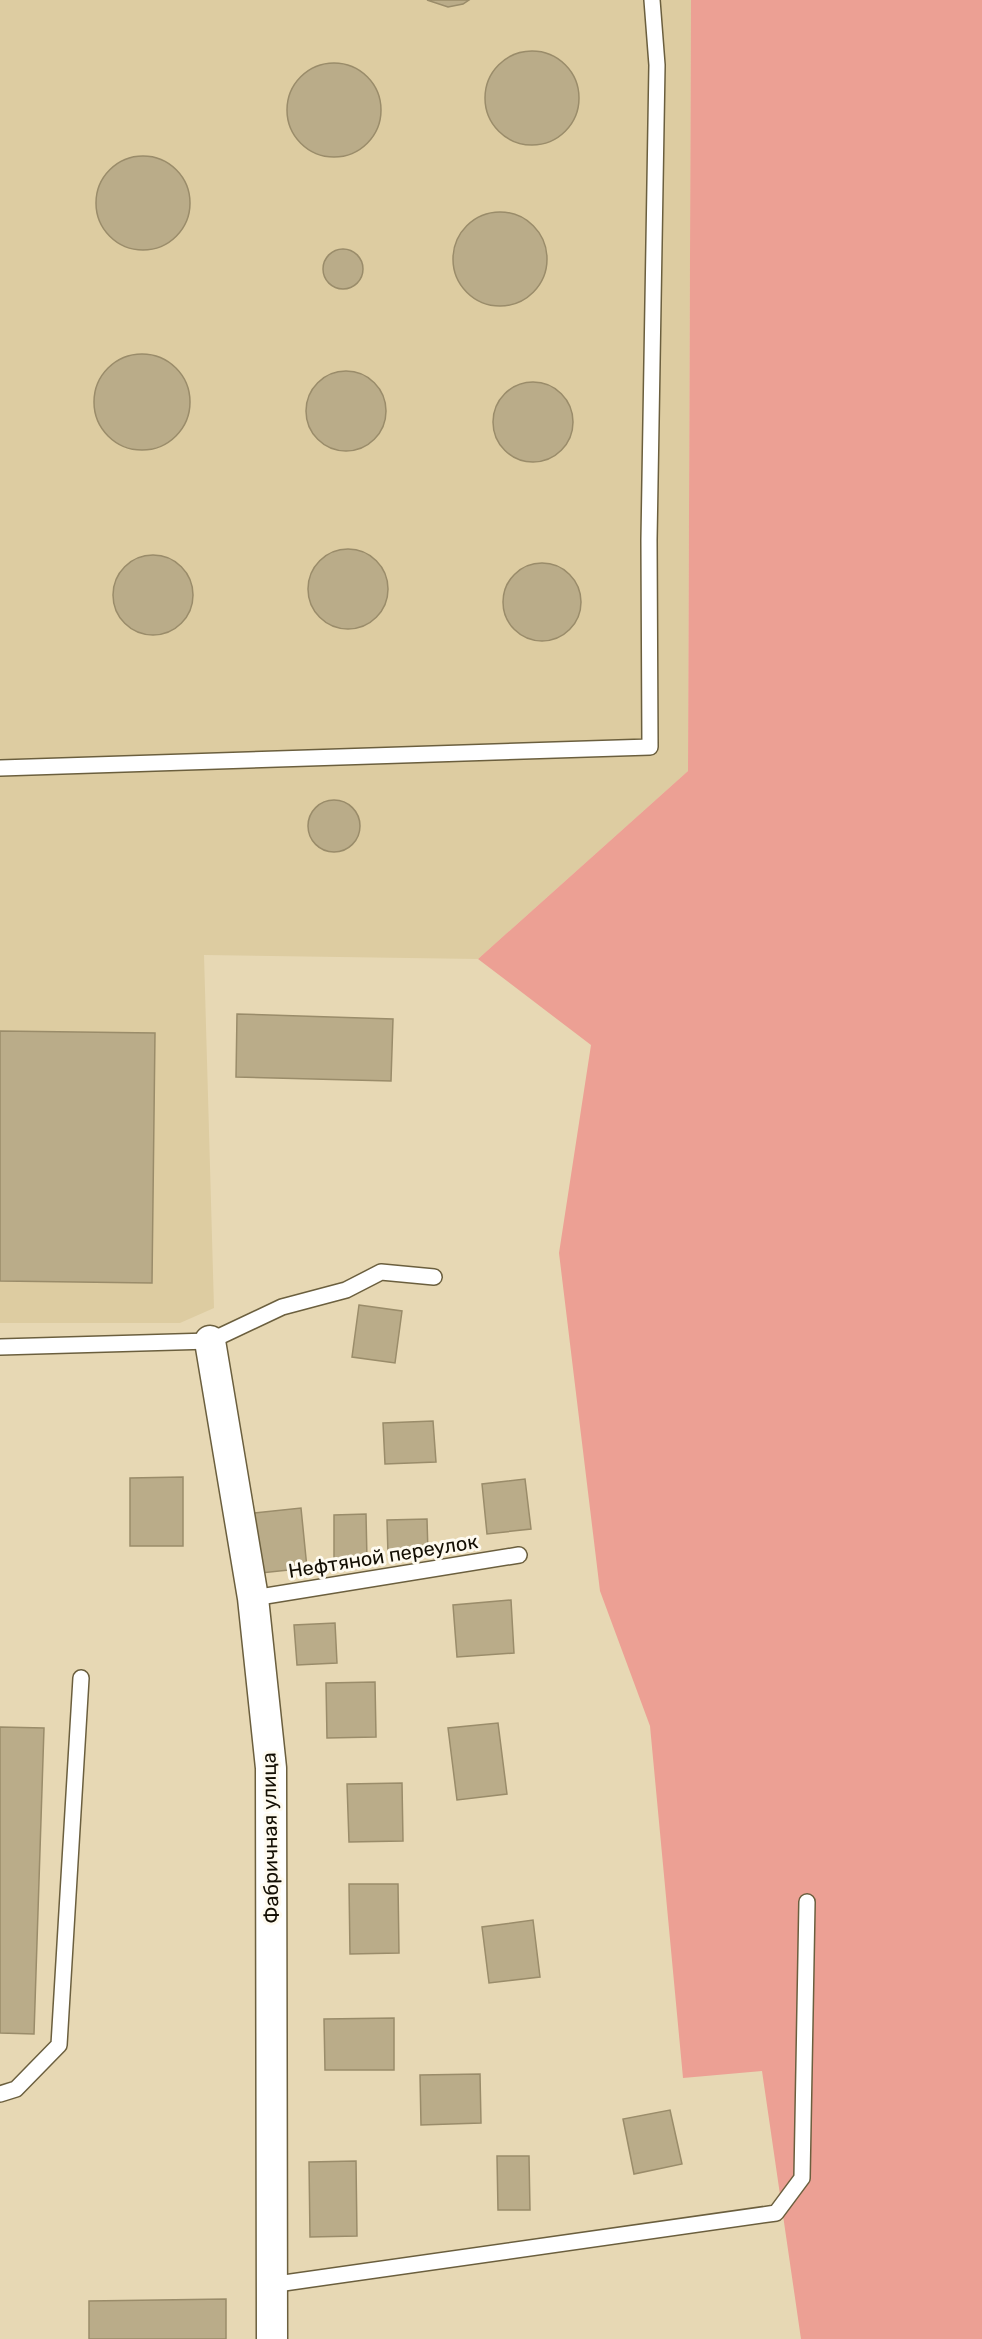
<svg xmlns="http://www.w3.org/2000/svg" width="982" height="2339" font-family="Rubik,sans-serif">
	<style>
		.built { fill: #ddcca1 }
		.green { fill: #eca094 }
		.building { fill: #baac89; stroke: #9a8c6a; stroke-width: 1.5 }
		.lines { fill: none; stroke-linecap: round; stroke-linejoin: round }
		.lane-casing { stroke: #6b5f3e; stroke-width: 18 }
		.street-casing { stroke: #6b5f3e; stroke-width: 33 }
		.lane { stroke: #fff; stroke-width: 15 }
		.street { stroke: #fff; stroke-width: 30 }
		.labels { text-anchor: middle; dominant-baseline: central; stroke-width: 6; stroke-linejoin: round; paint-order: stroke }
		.street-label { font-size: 20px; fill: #130e03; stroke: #fefaef }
	</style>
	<rect width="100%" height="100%" fill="#e7d8b4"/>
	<path class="built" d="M0 0H691L688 771 478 959 204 955 214 1308 180 1323H0Z"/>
	<path class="green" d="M691 0H982V2339H801L762 2071 683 2078 650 1726 600 1591 559 1253 591 1045 478 959 688 771Z"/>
	<path class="building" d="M427 0H469L463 4 448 7Z
		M485 98a47 47 0 1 1 94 0a47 47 0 1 1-94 0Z
		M287 110a47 47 0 1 1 94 0a47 47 0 1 1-94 0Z
		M96 203a47 47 0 1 1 94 0a47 47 0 1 1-94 0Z
		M453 259a47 47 0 1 1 94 0a47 47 0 1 1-94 0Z
		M323 269a20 20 0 1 1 40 0a20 20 0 1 1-40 0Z
		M94 402a48 48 0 1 1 96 0a48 48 0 1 1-96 0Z
		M306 411a40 40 0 1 1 80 0a40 40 0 1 1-80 0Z
		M493 422a40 40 0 1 1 80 0a40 40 0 1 1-80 0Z
		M308 589a40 40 0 1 1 80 0a40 40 0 1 1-80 0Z
		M113 595a40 40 0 1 1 80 0a40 40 0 1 1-80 0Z
		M503 602a39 39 0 1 1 78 0a39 39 0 1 1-78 0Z
		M308 826a26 26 0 1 1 52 0a26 26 0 1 1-52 0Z
		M237 1014 393 1019 391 1081 236 1077Z
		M0 1031 155 1033 152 1283 0 1281Z
		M359 1305 402 1311 395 1363 352 1357Z
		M433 1421 436 1462 385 1464 383 1423Z
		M183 1477V1546H130V1478Z
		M525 1479 531 1529 487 1534 482 1484Z
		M301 1508 307 1568 261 1573 254 1513Z
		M366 1514 367 1560 334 1561V1515Z
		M427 1519 428 1553 388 1555 387 1520Z
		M511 1600 514 1653 457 1657 453 1605Z
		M335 1623 337 1663 297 1665 294 1625Z
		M375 1682 376 1737 327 1738 326 1683Z
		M498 1723 507 1794 457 1800 448 1728Z
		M0 1727 44 1728 34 2034 0 2033Z
		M402 1783 403 1841 349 1842 347 1784Z
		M349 1884H398L399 1953 350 1954Z
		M533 1920 540 1977 489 1983 482 1927Z
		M394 2018V2070H325L324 2019Z
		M480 2074 481 2123 421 2125 420 2075Z
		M670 2110 682 2164 634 2174 623 2119Z
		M497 2156H529L530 2210H498Z
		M356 2161 357 2236 310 2237 309 2162Z
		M226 2299V2339H89V2301Z"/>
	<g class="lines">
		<g class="lane-casing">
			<path id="lane" d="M0 768 650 747 649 540 657 65 652 0
				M0 1347 210 1341 282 1307 346 1290 381 1272 434 1277
				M253 1598 519 1555
				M0 2094 16 2089 59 2045 81 1678
				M270 2285 776 2213 802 2178 807 1902"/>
		</g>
		<g class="street-casing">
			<path id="street" d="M210 1341 253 1598 271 1768 272 2339"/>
		</g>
		<use href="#lane" class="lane"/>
		<use href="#street" class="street"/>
	</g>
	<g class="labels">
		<g class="street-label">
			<text transform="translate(383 1556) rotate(-9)">Нефтяной переулок</text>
			<text transform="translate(270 1838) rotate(-91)">Фабричная улица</text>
		</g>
	</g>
</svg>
